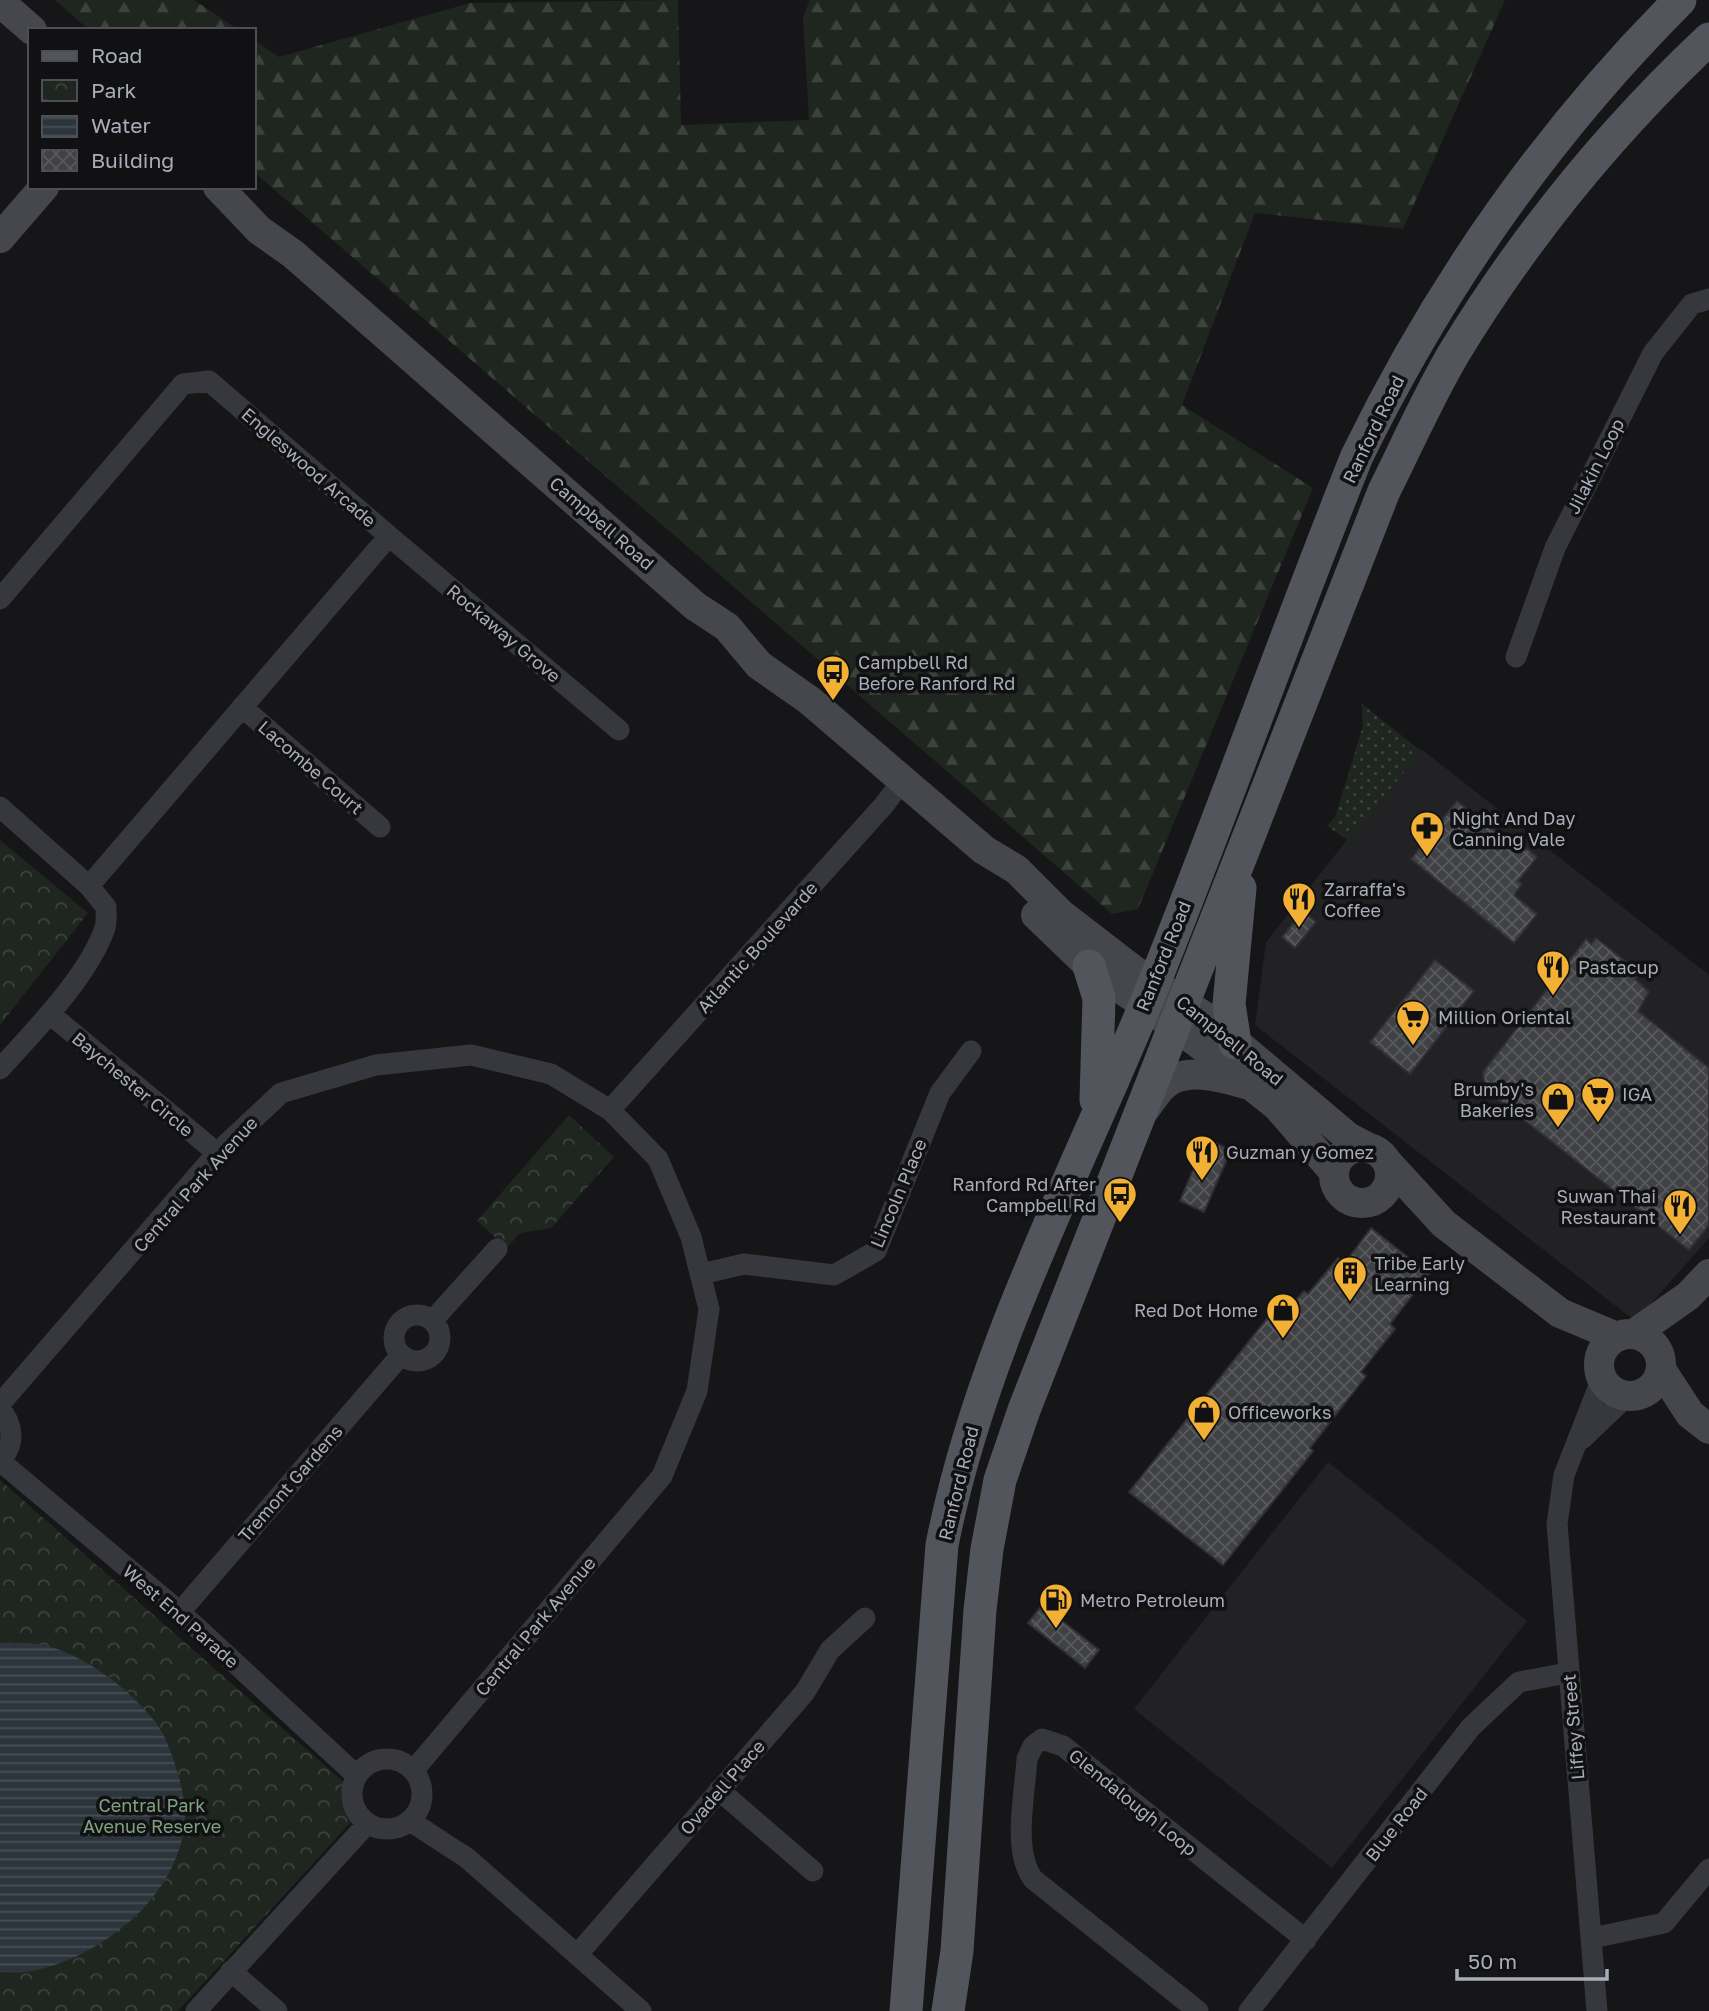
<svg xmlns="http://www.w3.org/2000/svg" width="1709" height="2011" font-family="'Golos Text',sans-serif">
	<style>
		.built { fill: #222225 }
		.grass { fill: url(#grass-dots) }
		.forest { fill: url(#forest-firs) }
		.park { fill: url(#park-crowns) }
		.water { fill: url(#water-rules) }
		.building { fill: url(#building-cross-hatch); stroke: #303034; stroke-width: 2 }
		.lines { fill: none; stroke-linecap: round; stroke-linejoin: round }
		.street { stroke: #37383d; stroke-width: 21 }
		.secondary { stroke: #45474d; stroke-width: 30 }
		.primary { stroke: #53555c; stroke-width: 33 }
		.labels { text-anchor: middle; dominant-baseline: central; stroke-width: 7; stroke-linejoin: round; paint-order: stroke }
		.street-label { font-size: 18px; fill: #a8adb8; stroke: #111113 }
		.poi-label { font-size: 18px; fill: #a8adb8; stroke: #111113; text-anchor: start }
		.park-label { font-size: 18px; fill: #7fa381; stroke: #111113 }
	</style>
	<defs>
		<pattern id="grass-dots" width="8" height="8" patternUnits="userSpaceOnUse" patternTransform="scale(1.75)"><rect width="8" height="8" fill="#1e261f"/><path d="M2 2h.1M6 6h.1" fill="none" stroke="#3c433d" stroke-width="1.8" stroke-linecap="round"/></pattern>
		<pattern id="forest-firs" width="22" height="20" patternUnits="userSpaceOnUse" patternTransform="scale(1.75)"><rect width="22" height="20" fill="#1e261f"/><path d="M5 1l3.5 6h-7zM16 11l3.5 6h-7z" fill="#3c433d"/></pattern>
		<pattern id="park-crowns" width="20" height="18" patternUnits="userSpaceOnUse" patternTransform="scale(1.75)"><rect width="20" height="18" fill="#1e261f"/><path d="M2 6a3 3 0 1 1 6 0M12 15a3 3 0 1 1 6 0" fill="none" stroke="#3c433d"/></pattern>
		<pattern id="water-rules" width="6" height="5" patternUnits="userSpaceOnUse" patternTransform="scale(1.75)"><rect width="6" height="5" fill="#2c353c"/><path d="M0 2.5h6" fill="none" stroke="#485056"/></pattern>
		<pattern id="building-cross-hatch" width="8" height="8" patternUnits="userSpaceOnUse" patternTransform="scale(1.75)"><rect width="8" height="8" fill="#404145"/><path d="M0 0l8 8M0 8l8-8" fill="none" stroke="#595a5e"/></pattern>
	</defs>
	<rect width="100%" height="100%" fill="#161618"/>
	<path class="built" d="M1420 748 1709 975V1238L1640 1316 1630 1317 1255 1025 1266 942Z
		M1328 1462 1527 1621 1332 1868 1134 1709Z"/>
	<path class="grass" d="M1362 704 1421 751 1349 841 1327 826 1335 817 1363 726Z"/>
	<path class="forest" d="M55 0H194L239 30H89Z
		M678 0 681 125 809 120 803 17 810 0H1505L1403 229 1255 213 1182 405 1313 488 1138 909 1112 914 254 172V40L279 57 470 3Z"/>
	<path class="park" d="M0 840 88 913 0 1025Z
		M569 1115 614 1157 551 1228 520 1233 507 1248 477 1221Z
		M0 1480 346 1784 352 1821 178 2011H0Z"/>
	<path class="water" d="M0 1643C14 1643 29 1642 43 1645 84 1654 130 1689 156 1723 170 1741 185 1791 185 1813 185 1891 104 1957 32 1971 22 1973 10 1972 0 1972Z"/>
	<path class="building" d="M1457 801 1510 843 1514 838 1537 857 1518 881 1522 884 1514 895 1537 914 1514 943 1411 859Z
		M1303 911 1316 922 1295 948 1282 937Z
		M1596 938 1639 972 1635 979 1649 992 1638 1011 1709 1068V1225L1689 1250 1485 1089 1483 1072 1586 939 1591 944Z
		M1435 960 1474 991 1410 1074 1370 1042Z
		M1206 1139 1231 1150 1204 1212 1180 1201Z
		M1371 1228 1429 1274 1390 1324 1395 1329 1361 1372 1366 1376 1310 1448 1313 1451 1223 1565 1129 1492 1277 1306 1286 1312 1304 1291 1308 1294 1338 1258 1345 1263Z
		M1042 1605 1099 1650 1085 1668 1028 1623Z"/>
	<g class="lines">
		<path class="street" d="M389 536 619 730
			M0 599 183 384 209 381 389 536 89 886
			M1516 657 1555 548 1653 353 1692 304 1709 299
			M242 707 380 827
			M0 807 89 886 106 907C106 913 107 922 105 928 88 977 34 1031 0 1069
			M50 1014 217 1153
			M610 1110 884 805 902 781
			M701 1274 744 1264 834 1275 876 1251 940 1093 971 1051
			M394 1338a23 23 0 1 1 46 0a23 23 0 1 1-46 0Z
			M433 1320 497 1249
			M0 1404 217 1153 281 1093 376 1065 471 1055 551 1074 610 1110 658 1159 691 1237 709 1309 697 1391 662 1476 413 1771
			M0 1409C13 1424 16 1445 0 1460
			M1582 1439 1626 1397
			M0 1461 180 1612 357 1776
			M180 1612 401 1355
			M352 1794a35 35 0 1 1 70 0a35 35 0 1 1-70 0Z
			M719 1790 813 1871
			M410 1821 467 1858 641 2011
			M1592 1938 1664 1923 1709 1869
			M577 1955 805 1692 830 1650 865 1618
			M231 1971 277 2011
			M196 2011 367 1824
			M1198 2011 1033 1879C1012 1851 1025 1793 1027 1759L1033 1746 1042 1739 1063 1746 1306 1940
			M1249 2011 1471 1727 1519 1682 1567 1673
			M1597 2011 1557 1524 1564 1475 1602 1378"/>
		<path class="secondary" d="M0 2 32 30
			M218 187 259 230 293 254 695 606 727 627 759 665 809 700 984 850 1017 870 1062 915 1132 969 1207 1018 1348 1137 1371 1149
			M0 238 44 187
			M1036 915 1089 966 1198 1043 1277 1106 1334 1172
			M1145 1109C1151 1102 1156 1092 1163 1086 1183 1066 1222 1077 1245 1084
			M1334 1175a28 28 0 1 1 56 0a28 28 0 1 1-56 0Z
			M1387 1162 1444 1224 1560 1313 1617 1337
			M1599 1365a31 31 0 1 1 62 0a31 31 0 1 1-62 0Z
			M1634 1334 1688 1296 1709 1274
			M1662 1371 1690 1414 1709 1429"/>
		<path class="primary" d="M1089 966 1099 998 1096 1100
			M1235 1043 1229 1004 1240 888
			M906 2011 942 1545C981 1347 1080 1167 1155 981 1225 807 1287 630 1357 456 1439 288 1548 132 1680 0
			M948 2011 957 1951 980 1610 987 1549 1000 1480 1024 1410 1384 491C1407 445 1428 397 1454 353 1524 238 1611 131 1709 39"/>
	</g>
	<defs>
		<g id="bus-pin" transform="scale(1.75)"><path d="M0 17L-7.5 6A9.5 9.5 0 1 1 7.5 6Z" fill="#f2b134" stroke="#111113"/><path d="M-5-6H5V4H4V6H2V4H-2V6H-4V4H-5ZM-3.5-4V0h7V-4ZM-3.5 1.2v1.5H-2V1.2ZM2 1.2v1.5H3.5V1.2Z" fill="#111"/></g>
		<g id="pharmacy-pin" transform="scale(1.75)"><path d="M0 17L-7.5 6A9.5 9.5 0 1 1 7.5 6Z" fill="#f2b134" stroke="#111113"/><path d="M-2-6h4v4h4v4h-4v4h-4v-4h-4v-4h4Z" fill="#111"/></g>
		<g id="restaurant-pin" transform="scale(1.75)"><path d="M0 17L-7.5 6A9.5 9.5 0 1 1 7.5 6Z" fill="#f2b134" stroke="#111113"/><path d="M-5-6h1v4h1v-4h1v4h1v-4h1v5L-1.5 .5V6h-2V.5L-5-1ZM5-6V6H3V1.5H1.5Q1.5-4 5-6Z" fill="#111"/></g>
		<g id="supermarket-pin" transform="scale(1.75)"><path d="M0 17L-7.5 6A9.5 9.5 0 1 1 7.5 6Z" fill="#f2b134" stroke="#111113"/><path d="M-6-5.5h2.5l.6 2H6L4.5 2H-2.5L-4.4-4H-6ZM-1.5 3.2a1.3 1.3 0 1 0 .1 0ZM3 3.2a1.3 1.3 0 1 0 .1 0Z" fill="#111"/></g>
		<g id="shop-pin" transform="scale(1.75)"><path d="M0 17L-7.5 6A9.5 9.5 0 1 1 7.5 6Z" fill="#f2b134" stroke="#111113"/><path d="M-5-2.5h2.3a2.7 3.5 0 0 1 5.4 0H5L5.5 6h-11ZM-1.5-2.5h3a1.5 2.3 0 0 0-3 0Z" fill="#111"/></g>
		<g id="building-pin" transform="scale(1.75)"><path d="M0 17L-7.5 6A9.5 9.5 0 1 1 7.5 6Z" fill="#f2b134" stroke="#111113"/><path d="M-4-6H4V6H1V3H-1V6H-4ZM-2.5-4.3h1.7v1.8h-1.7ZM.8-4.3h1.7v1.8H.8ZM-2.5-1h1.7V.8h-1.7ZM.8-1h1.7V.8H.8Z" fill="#111"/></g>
		<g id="fuel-pin" transform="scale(1.75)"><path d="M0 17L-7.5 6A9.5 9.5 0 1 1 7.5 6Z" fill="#f2b134" stroke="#111113"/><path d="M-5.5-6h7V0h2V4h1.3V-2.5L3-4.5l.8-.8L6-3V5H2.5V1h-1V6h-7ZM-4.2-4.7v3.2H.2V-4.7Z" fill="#111"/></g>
	</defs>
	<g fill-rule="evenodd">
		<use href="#bus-pin" x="833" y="672"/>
		<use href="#pharmacy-pin" x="1427" y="828"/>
		<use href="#restaurant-pin" x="1299" y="899"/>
		<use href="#restaurant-pin" x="1553" y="967"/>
		<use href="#supermarket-pin" x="1413" y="1017"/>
		<use href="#supermarket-pin" x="1598" y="1094"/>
		<use href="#shop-pin" x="1558" y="1099"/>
		<use href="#restaurant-pin" x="1202" y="1152"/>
		<use href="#bus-pin" x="1120" y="1194"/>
		<use href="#restaurant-pin" x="1680" y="1206"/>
		<use href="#building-pin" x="1350" y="1273"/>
		<use href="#shop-pin" x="1283" y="1310"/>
		<use href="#shop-pin" x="1204" y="1412"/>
		<use href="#fuel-pin" x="1056" y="1600"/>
	</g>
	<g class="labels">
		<g class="street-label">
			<text transform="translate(1373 429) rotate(-64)">Ranford Road</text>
			<text transform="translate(1595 466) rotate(-63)">Jilakin Loop</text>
			<text transform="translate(309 467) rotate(41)">Engleswood Arcade</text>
			<text transform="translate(602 523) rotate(41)">Campbell Road</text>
			<text transform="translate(504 633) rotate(40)">Rockaway Grove</text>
			<text transform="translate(311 767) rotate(41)">Lacombe Court</text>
			<text transform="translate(757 947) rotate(-48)">Atlantic Boulevarde</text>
			<text transform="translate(1163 956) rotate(-68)">Ranford Road</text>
			<text transform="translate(1230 1040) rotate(39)">Campbell Road</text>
			<text transform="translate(133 1084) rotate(40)">Baychester Circle</text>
			<text transform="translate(195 1184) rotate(-48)">Central Park Avenue</text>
			<text transform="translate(898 1193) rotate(-67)">Lincoln Place</text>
			<text transform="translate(290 1483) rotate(-49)">Tremont Gardens</text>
			<text transform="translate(958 1483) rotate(-76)">Ranford Road</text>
			<text transform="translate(181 1616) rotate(41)">West End Parade</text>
			<text transform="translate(535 1626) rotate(-50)">Central Park Avenue</text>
			<text transform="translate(1573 1727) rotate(-95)">Liffey Street</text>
			<text transform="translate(722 1787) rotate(-49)">Ovadell Place</text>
			<text transform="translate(1133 1802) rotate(39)">Glendalough Loop</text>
			<text transform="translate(1396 1824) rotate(-52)">Blue Road</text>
		</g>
		<g class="poi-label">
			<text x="858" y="662">Campbell Rd<tspan x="858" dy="21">Before Ranford Rd</tspan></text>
			<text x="1452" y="818">Night And Day<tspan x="1452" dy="21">Canning Vale</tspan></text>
			<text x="1324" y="889">Zarraffa's<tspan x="1324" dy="21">Coffee</tspan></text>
			<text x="1578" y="967">Pastacup</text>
			<text x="1438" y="1017">Million Oriental</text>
			<text x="1534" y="1089" text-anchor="end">Brumby's<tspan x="1534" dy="21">Bakeries</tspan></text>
			<text x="1622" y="1094">IGA</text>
			<text x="1226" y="1152">Guzman y Gomez</text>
			<text x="1096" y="1184" text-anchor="end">Ranford Rd After<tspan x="1096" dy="21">Campbell Rd</tspan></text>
			<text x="1656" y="1196" text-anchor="end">Suwan Thai<tspan x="1656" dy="21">Restaurant</tspan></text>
			<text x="1374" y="1263">Tribe Early<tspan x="1374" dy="21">Learning</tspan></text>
			<text x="1258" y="1310" text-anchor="end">Red Dot Home</text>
			<text x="1228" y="1412">Officeworks</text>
			<text x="1080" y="1600">Metro Petroleum</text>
		</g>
		<g class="park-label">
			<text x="152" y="1805">Central Park<tspan x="152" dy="21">Avenue Reserve</tspan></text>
		</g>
	</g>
	<rect x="28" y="28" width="228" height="161" fill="#111113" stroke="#4d4f55" stroke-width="2"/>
	<rect x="42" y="51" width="35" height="10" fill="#53555c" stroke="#4d4f55" stroke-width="2"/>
	<text x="91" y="63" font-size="21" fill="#a8adb8">Road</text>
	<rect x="42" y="80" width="35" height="21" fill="url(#park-crowns)" stroke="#4d4f55" stroke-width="2"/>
	<text x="91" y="98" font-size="21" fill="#a8adb8">Park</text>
	<rect x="42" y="116" width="35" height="21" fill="url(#water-rules)" stroke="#4d4f55" stroke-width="2"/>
	<text x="91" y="133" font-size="21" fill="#a8adb8">Water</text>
	<rect x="42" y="150" width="35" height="21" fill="url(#building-cross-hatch)" stroke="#4d4f55" stroke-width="2"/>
	<text x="91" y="168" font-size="21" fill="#a8adb8">Building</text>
	<path d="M1457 1969v10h150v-10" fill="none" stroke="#a8adb8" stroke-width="3.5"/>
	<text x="1468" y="1969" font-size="21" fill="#a8adb8" stroke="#111113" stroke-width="5" paint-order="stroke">50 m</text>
</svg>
